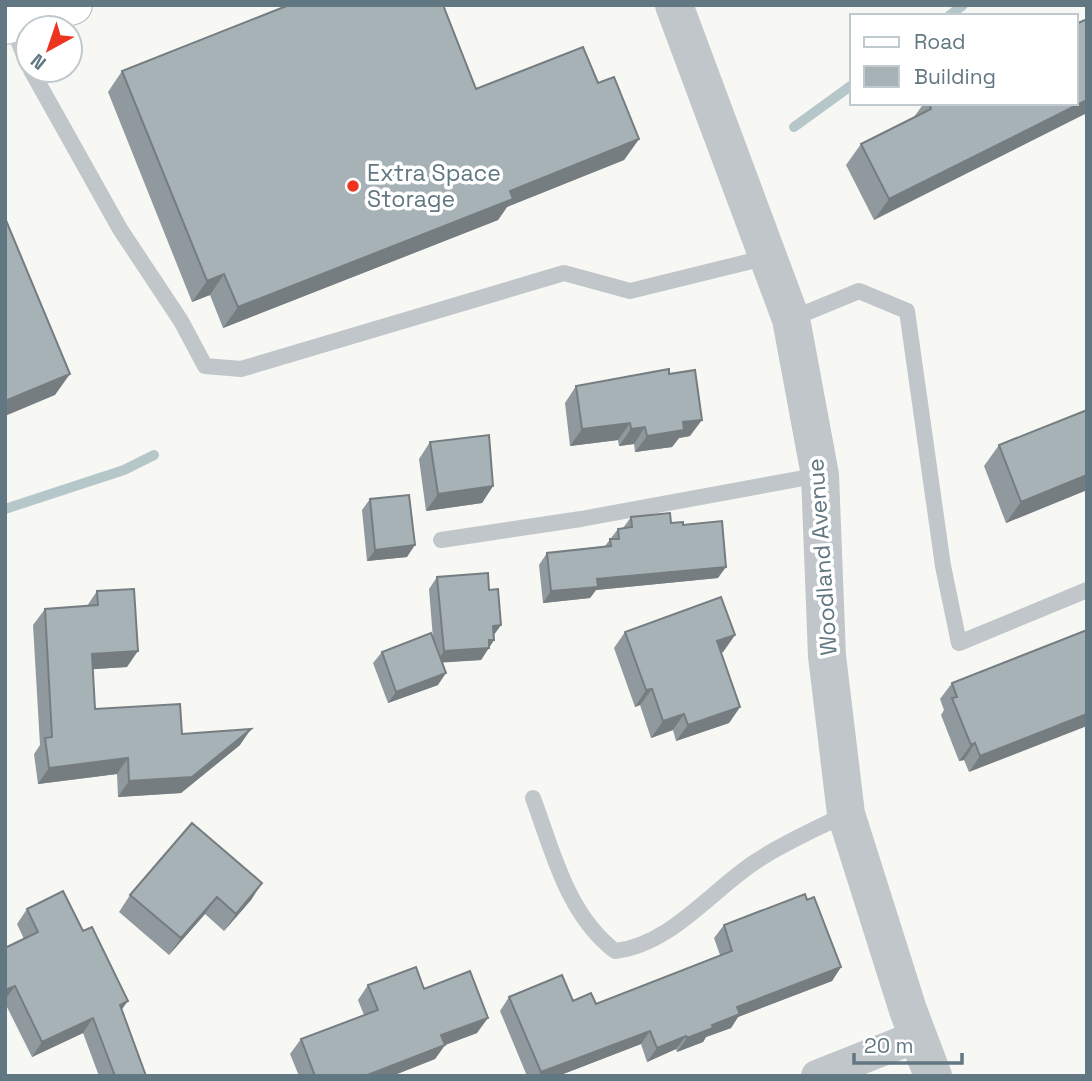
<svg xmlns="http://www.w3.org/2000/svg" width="1092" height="1081" font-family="'Space Grotesk',sans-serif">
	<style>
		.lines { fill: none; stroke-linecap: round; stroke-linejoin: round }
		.stream { stroke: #b6c7c9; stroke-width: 10 }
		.secondary-casing { stroke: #b2babe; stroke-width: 40 }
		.service { stroke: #c0c6c9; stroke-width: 16 }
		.minor { stroke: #c0c6c9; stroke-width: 32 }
		.tertiary { stroke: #c0c6c9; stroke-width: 38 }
		.secondary { stroke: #fff; stroke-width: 38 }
		.wall { fill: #90999d }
		.shaded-wall { fill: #757d80 }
		.building { fill: #a7b2b7; stroke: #757d80; stroke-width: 2 }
		.poi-dot { fill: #ed341f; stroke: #fff; stroke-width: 2.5 }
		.labels { text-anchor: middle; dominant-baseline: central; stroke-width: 7; stroke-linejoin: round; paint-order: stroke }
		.poi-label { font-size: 23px; fill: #617781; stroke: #fff; text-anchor: start }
		.street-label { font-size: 23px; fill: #617781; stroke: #fff }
	</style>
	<rect width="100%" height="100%" fill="#f7f7f4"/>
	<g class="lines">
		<path class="stream" d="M949 16 963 5
			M794 127 852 85
			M5 509 124 470 154 455"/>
		<g class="secondary-casing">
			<path id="secondary" d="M5 25 73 5"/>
		</g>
		<path class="service" d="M11 23 28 65
			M31 70 120 229 181 321 205 366 241 369 564 273 630 291 768 257
			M791 319 859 291 907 311 943 566 959 643 1087 590
			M441 540 581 519 820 475
			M533 798C553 852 567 914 615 951 670 945 711 891 755 862 783 843 816 829 846 814"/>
		<path class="minor" d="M817 1076 918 1036"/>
		<path class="tertiary" d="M674 5 791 319 820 475 827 656 846 814 908 1010 933 1076"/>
		<use href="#secondary" class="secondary"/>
	</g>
	<path class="wall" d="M122 71 476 89 598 83 639 139 624 160 507 207 498 220 223 328 210 295 192 302 108 92Z
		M924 103H1076L874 220 846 165 861 144 914 117Z
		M669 374 690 436 679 438 672 447 635 452 634 444 619 446 618 440 570 446 565 403 576 386Z
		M1087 410V490L1006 523 984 466 999 445Z
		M430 442 493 486 482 503 426 511 419 459Z
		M370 499 407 557 367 561 362 510Z
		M631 517 683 525 718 578 596 590 590 598 543 603 539 565 547 553 605 546 618 529 623 528Z
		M437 577 489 590 501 625 493 636 494 640 481 660 442 662 438 685 388 703 373 663 382 652 433 639 429 589Z
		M97 591 127 667 93 669 95 709 182 734 240 745 181 793 118 797 117 774 38 784 34 754 40 745 33 625 45 609 87 606Z
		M1087 630 969 772 964 760 959 761 941 715 944 710 940 699 952 683Z
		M625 632 735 635 723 652 721 653 740 707 729 723 676 741 673 730 651 738 640 705 635 707 614 648Z
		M262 883 251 900 224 931 205 914 169 955 119 912 130 895Z
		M27 909 122 1010 146 1076H99L83 1033 32 1057 5 1003V948L24 939 17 924Z
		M724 925 841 967 832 981 738 1017 731 1028 706 1037 703 1042 677 1052 676 1049 647 1062 641 1044 558 1076H527L500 1011 509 997 573 1001 596 1004 720 955 714 938Z
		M368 985 424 989 477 1033 445 1045 435 1059 392 1076H299L290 1054 301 1039 364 1015 358 1000Z"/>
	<path class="shaded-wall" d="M1087 100V113L874 220 889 199Z
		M639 139 624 160 507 207 498 220 223 328 238 307 510 191Z
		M224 274 210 295 192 302 207 281Z
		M70 374 55 395 5 416V401Z
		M702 420 690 436 679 438 672 447 635 452 647 436 683 422Z
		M630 423 618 440 570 446 582 429Z
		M645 427 634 444 619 446 631 429Z
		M1087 475V490L1006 523 1021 502Z
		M493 486 482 503 426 511 438 494Z
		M415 545 407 557 367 561 375 550Z
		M726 567 718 578 596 590 590 598 543 603 551 591 597 579Z
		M501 625 493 636V626Z
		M735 635 723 652 705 658 717 641Z
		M489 640H494L481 660 436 663 444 651Z
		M138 651 127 667 81 670 92 654Z
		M446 673 438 685 388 703 396 692Z
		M652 689 640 705 635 707 646 690Z
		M740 707 729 723 676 741 688 725Z
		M684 714 673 730 651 738 663 721Z
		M1087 714V726L969 772 980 756Z
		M251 729 240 745 181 793 118 797 129 781Z
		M975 743 964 760 959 761 971 745Z
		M128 758 117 774 38 784 49 768Z
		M262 883 251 900 224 931 236 914Z
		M217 897 205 914 169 955 181 938Z
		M841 967 832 981 738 1017 731 1028 706 1037 703 1042 677 1052 687 1038 712 1025 737 1007Z
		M15 986 5 1000V990Z
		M128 1001 117 1016 120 1005Z
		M93 1018 83 1033 32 1057 42 1042Z
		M488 1018 477 1033 445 1045 435 1059 392 1076H365L441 1035Z
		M650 1031 641 1044 558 1076H539L541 1072Z
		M686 1036 676 1049 647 1062 657 1048Z"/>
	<path class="building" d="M289 5H443L476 89 583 47 598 83 614 77 639 139 510 191 513 199 238 307 224 274 207 281 122 71Z
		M1087 19V100L889 199 861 144 931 109 929 103H1076V24Z
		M5 218 70 374 5 401Z
		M669 369V374L695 370 702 420 683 422 684 430 647 436 645 427 631 429 630 423 582 429 576 386Z
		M1087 410V475L1021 502 999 445Z
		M489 435 493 486 438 494 430 442Z
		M409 495 415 545 375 550 370 499Z
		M670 513 671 523 683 522V525L722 521 726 567 597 579 598 587 551 591 547 553 611 546 610 539H619L618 529 632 527 631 517Z
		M488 573 489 590 498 589 501 625 493 626 494 640H489V648L444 651 437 577Z
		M134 589 138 651 92 654 95 709 180 704 182 734 251 729 192 777 129 781 128 758 49 768 45 738 52 737 45 609 98 605 97 591Z
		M721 597 735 635 717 641 740 707 688 725 684 714 663 721 652 689 646 690 625 632Z
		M1087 630V714L980 756 975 743 971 745 952 698 957 697 952 683Z
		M431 633 446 673 396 692 382 652Z
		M192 823 262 883 236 914 217 897 181 938 130 895Z
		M63 891 83 931 92 927 128 1001 120 1005 146 1076H115L93 1018 42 1042 15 986 5 990V948L38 932 27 909Z
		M805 894 807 900 814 897 841 967 737 1007 740 1014 712 1025 713 1028 687 1038 686 1036 657 1048 650 1031 541 1072 509 997 562 975 573 1001 591 993 596 1004 732 951 724 925Z
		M416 967 424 989 470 971 488 1018 441 1035 445 1045 365 1076H315L301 1039 378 1010 368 985Z"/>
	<circle class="poi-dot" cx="353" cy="186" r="7"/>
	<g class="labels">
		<g class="poi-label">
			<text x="367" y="173">Extra Space<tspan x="367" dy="26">Storage</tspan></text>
		</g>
		<g class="street-label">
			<text transform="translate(822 557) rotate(-94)">Woodland Avenue</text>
		</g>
	</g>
	<rect width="1092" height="1081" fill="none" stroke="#617781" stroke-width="14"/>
	<rect x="850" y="14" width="228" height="91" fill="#ffffff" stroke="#c0c9cd" stroke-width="2"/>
	<rect x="864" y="37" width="35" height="10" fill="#ffffff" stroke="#c0c9cd" stroke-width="2"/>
	<text x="914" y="49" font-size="21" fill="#617781">Road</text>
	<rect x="864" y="66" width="35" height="21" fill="#a7b2b7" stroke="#c0c9cd" stroke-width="2"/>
	<text x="914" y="84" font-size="21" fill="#617781">Building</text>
	<g transform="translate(49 49) rotate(220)"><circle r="33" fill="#ffffff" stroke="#c0c9cd" stroke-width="2"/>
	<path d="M0-5L12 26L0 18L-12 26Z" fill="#ed341f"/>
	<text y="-10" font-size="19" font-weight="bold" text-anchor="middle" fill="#617781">N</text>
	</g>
	<path d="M854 1053v10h108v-10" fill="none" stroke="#617781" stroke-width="3.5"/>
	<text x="864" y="1053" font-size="21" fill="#617781" stroke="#ffffff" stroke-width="5" paint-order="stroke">20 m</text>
</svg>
